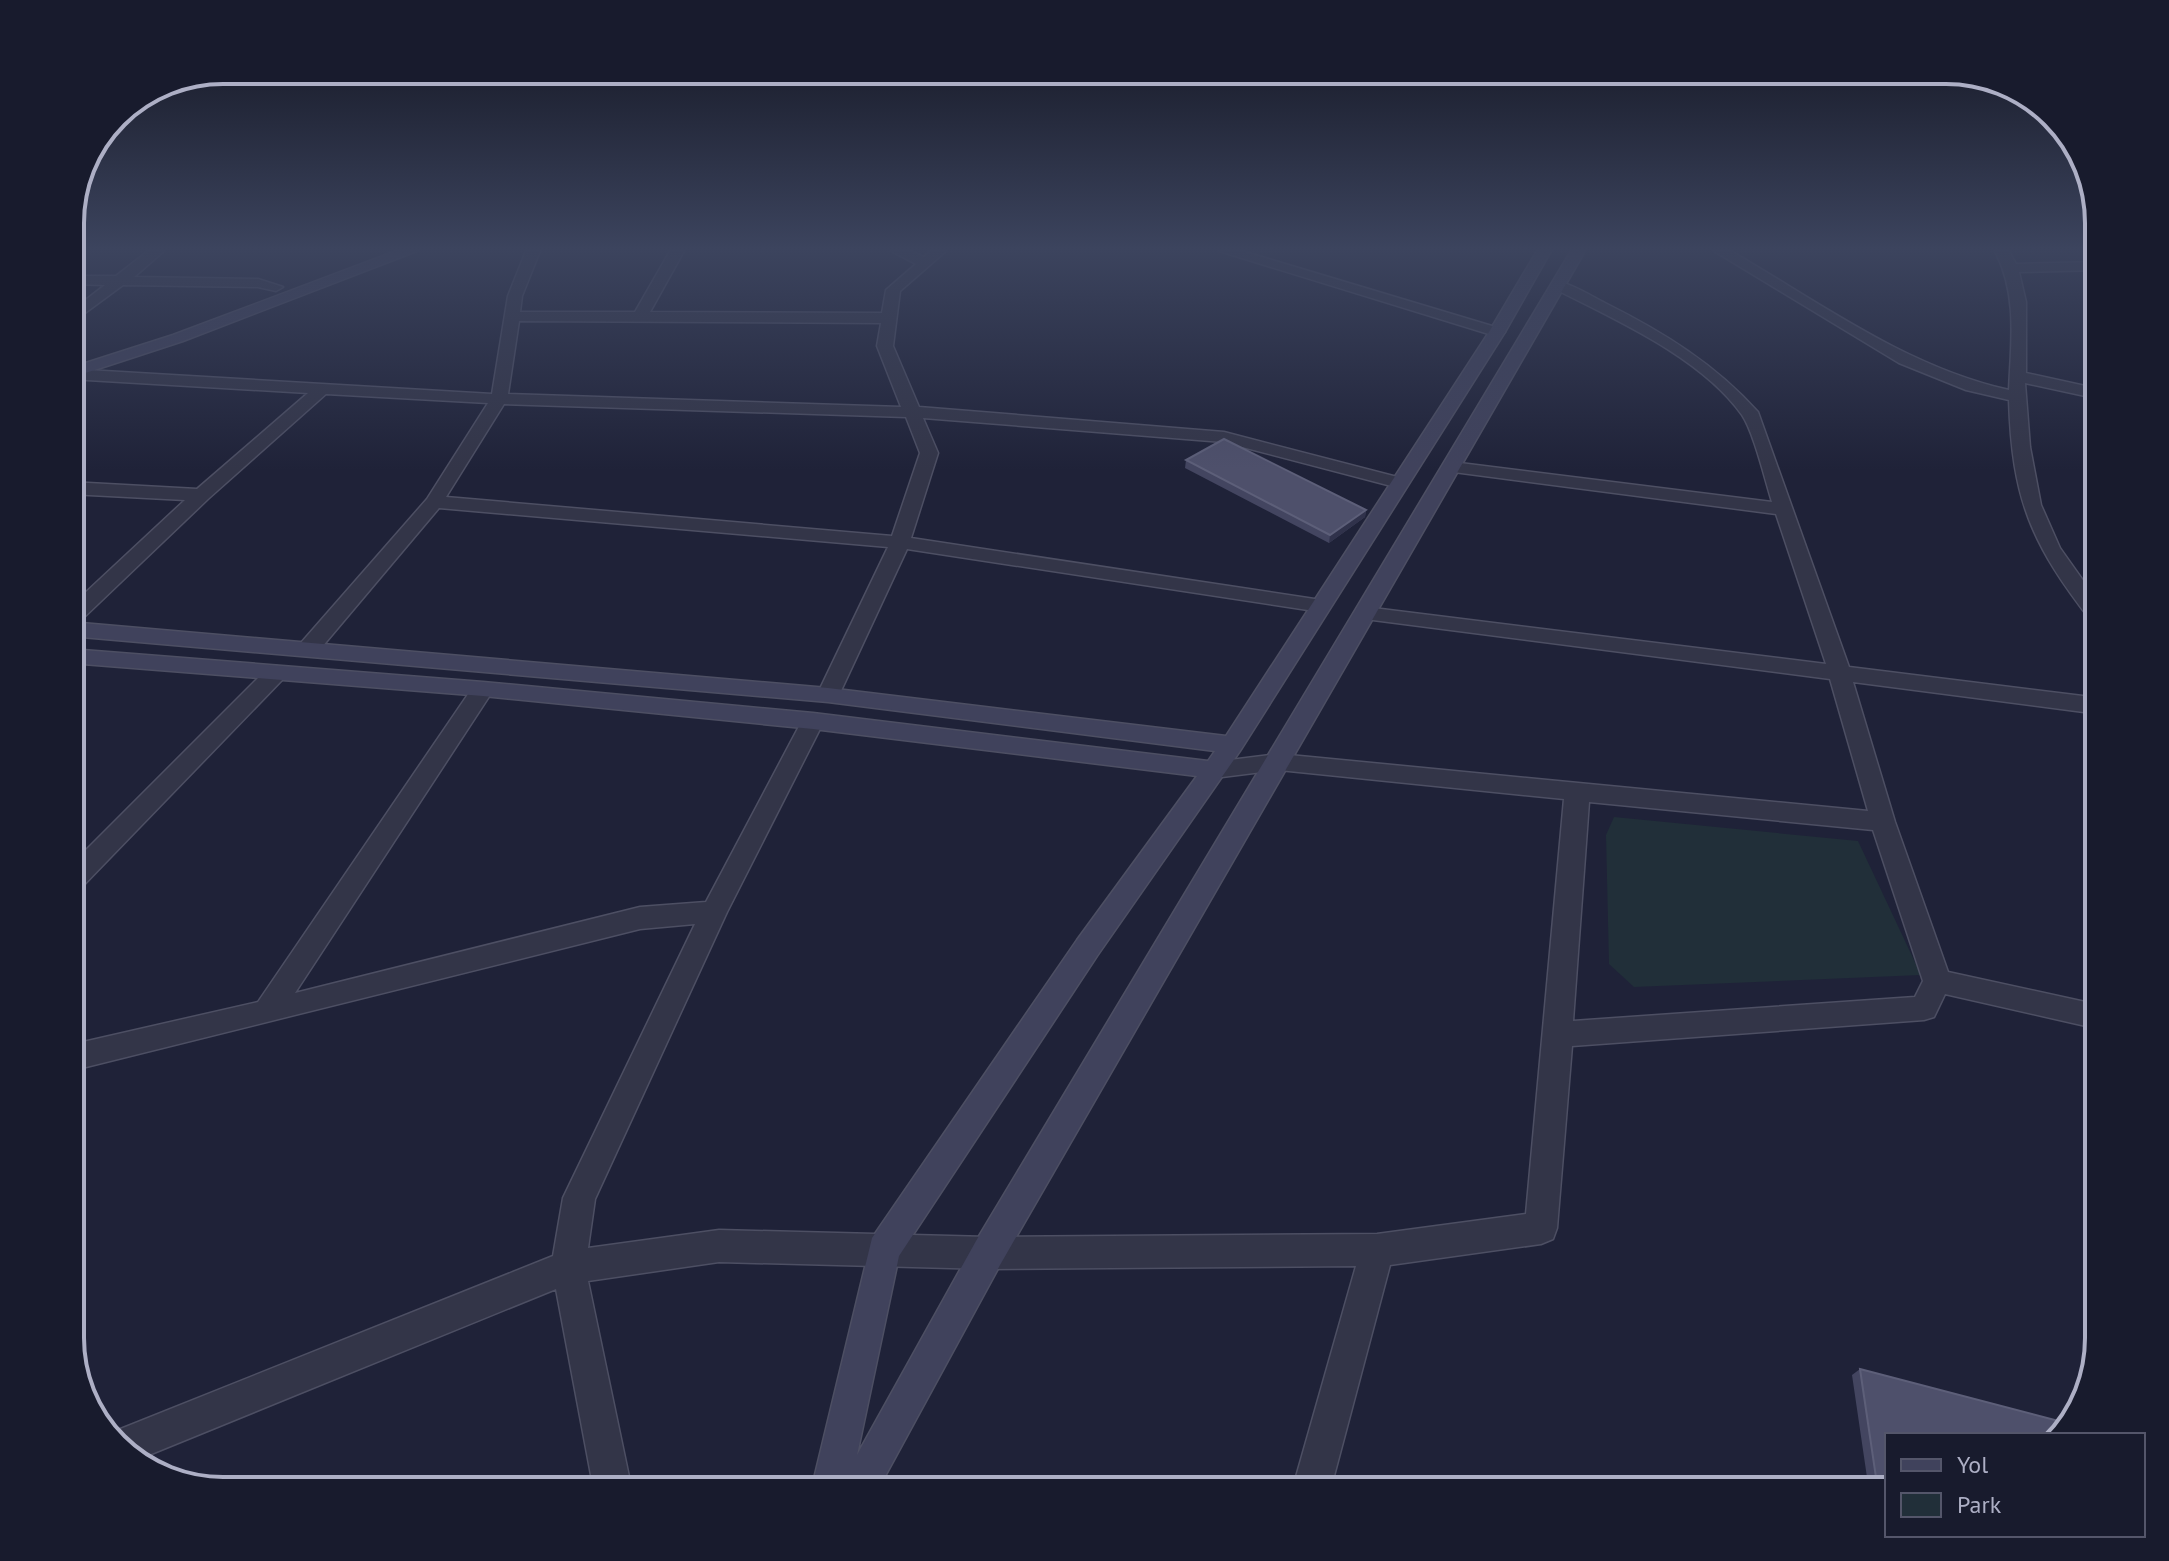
<svg xmlns="http://www.w3.org/2000/svg" width="2169" height="1561" font-family="'PT Sans',sans-serif">
	<style>
		.green { fill: #212f39 }
		.lines { fill: none; stroke-linecap: round; stroke-linejoin: round }
		.street-casing { stroke: #4d4f63; stroke-width: 3 }
		.secondary-casing { stroke: #4d4f63; stroke-width: 3 }
		.street { fill: #333548; fill-rule: evenodd }
		.secondary { fill: #40425c; fill-rule: evenodd }
		.wall { fill: #434560 }
		.shaded-wall { fill: #30324b }
		.building { fill: #4e506b; stroke: #5d5f79; stroke-width: 2 }
		.rim { fill: none; stroke: #adafc5; stroke-width: 4 }
	</style>
	<rect width="100%" height="100%" fill="#1f2238"/>
	<path class="green" d="M1614 817 1858 841 1921 975 1634 987 1609 964 1606 835Z"/>
	<g class="lines">
		<g class="street-casing">
			<path id="street" d="M148 251H164L134 277 258 279 283 287 276 291 258 287 123 285 70 324V312L105 285 70 284V276H116Z
				M526 251H540L522 296 520 312H635L670 251H684L650 312 882 313 886 290 916 264 891 251H911L924 257 930 251H946L900 291 893 346 919 407 1224 432 1405 479 1408 483 1399 488 1223 442 923 418 938 453 911 538 1321 600 1331 606 1321 612 907 549 839 695 836 700H820L817 695 888 547 439 508 316 654H300L297 649 300 644 427 499 488 403 326 394 208 499 77 624 70 625V607L185 500 70 494V482L197 489 308 393 70 379V369L492 394 508 296ZM519 321 881 323 877 346 901 407 508 394ZM504 404 906 417 920 453 892 536 446 497Z
				M1219 251H1242L1502 329 1505 332 1502 335H1492Z
				M1714 251H1731C1820 303 1908 368 2009 390 2011 342 2018 296 1995 251H2009L2016 264 2099 262V270L2019 272 2026 302V373L2099 389V399L2025 383 2030 447 2041 505 2060 548 2099 603V624L2092 622C2031 544 2012 499 2009 400L1966 390 1899 363Z
				M1560 282C1576 286 1591 296 1605 303 1663 332 1715 364 1758 412L1849 667 2099 698V714L1853 682 1895 822 1948 972 2099 1005V1029L1945 994 1934 1017 1924 1020 1572 1046 1557 1228 1553 1239 1541 1244 1390 1265 1330 1491H1292L1356 1266 988 1269 719 1262 588 1281 632 1491H594L556 1289 134 1461 108 1434 553 1256 563 1198 695 924 640 929 70 1071V1045L258 1002 475 684H491L494 689 295 993 640 907 706 902 805 715H821L824 721 727 912 595 1199 588 1248 719 1230 988 1237 1377 1234 1526 1214 1564 799 1279 770 1214 778 1206 776 1202 770 1206 764 1214 762 1279 754 1868 811 1830 679 1365 619 1355 613 1365 607 1826 664 1776 514 1446 471 1443 467 1452 462 1772 502C1765 480 1754 433 1742 415 1702 358 1616 320 1555 289L1553 286ZM1589 802 1873 830 1923 981 1915 997 1573 1021Z
				M276 666 284 668 287 673 284 678 79 890 70 893V866L268 668Z"/>
		</g>
		<g class="secondary-casing">
			<path id="secondary" d="M396 251H417L183 341 70 378V368L173 335Z
				M1537 251H1551L1505 332 1240 751 1097 956 899 1256 857 1455 976 1241 1571 251H1585L1000 1265 877 1491H811L872 1238 1077 940 1197 776 813 729 483 696 70 663V649L483 682 813 713 1208 761 1215 751 828 702 70 636V622L828 688 1226 736 1489 332Z"/>
		</g>
		<use href="#street" class="street"/>
		<use href="#secondary" class="secondary"/>
	</g>
	<path class="wall" d="M1186 460 1366 510 1365 517 1329 543 1185 468Z
		M1860 1369 1887 1491H1869L1852 1375Z"/>
	<path class="shaded-wall" d="M1366 510 1365 517 1329 543 1330 535Z"/>
	<path class="building" d="M1224 439 1366 510 1330 535 1186 460Z
		M1860 1369 2070 1424 2068 1431 2062 1435H1887V1491H1878Z"/>
	<linearGradient id="sky" x2="0" y2="1"><stop stop-color="#11131f"/><stop offset="0.53" stop-color="#3c445e"/><stop offset="1" stop-color="#3c445e" stop-opacity="0"/></linearGradient>
	<rect width="2169" height="470" fill="url(#sky)"/>
	<path d="M0 0H2169V1561H0ZM223 84H1946A139 139 0 0 1 2085 223V1338A139 139 0 0 1 1946 1477H223A139 139 0 0 1 84 1338V223A139 139 0 0 1 223 84Z" fill="#181b2d" fill-rule="evenodd"/>
	<path class="rim" d="M223 84H1946A139 139 0 0 1 2085 223V1338A139 139 0 0 1 1946 1477H223A139 139 0 0 1 84 1338V223A139 139 0 0 1 223 84Z"/>
	<rect x="1885" y="1433" width="260" height="104" fill="#181b2d" stroke="#54566a" stroke-width="2"/>
	<rect x="1901" y="1459" width="40" height="12" fill="#40425c" stroke="#54566a" stroke-width="2"/>
	<text x="1957" y="1473" font-size="24" fill="#adafc5">Yol</text>
	<rect x="1901" y="1493" width="40" height="24" fill="#212f39" stroke="#54566a" stroke-width="2"/>
	<text x="1957" y="1513" font-size="24" fill="#adafc5">Park</text>
</svg>
